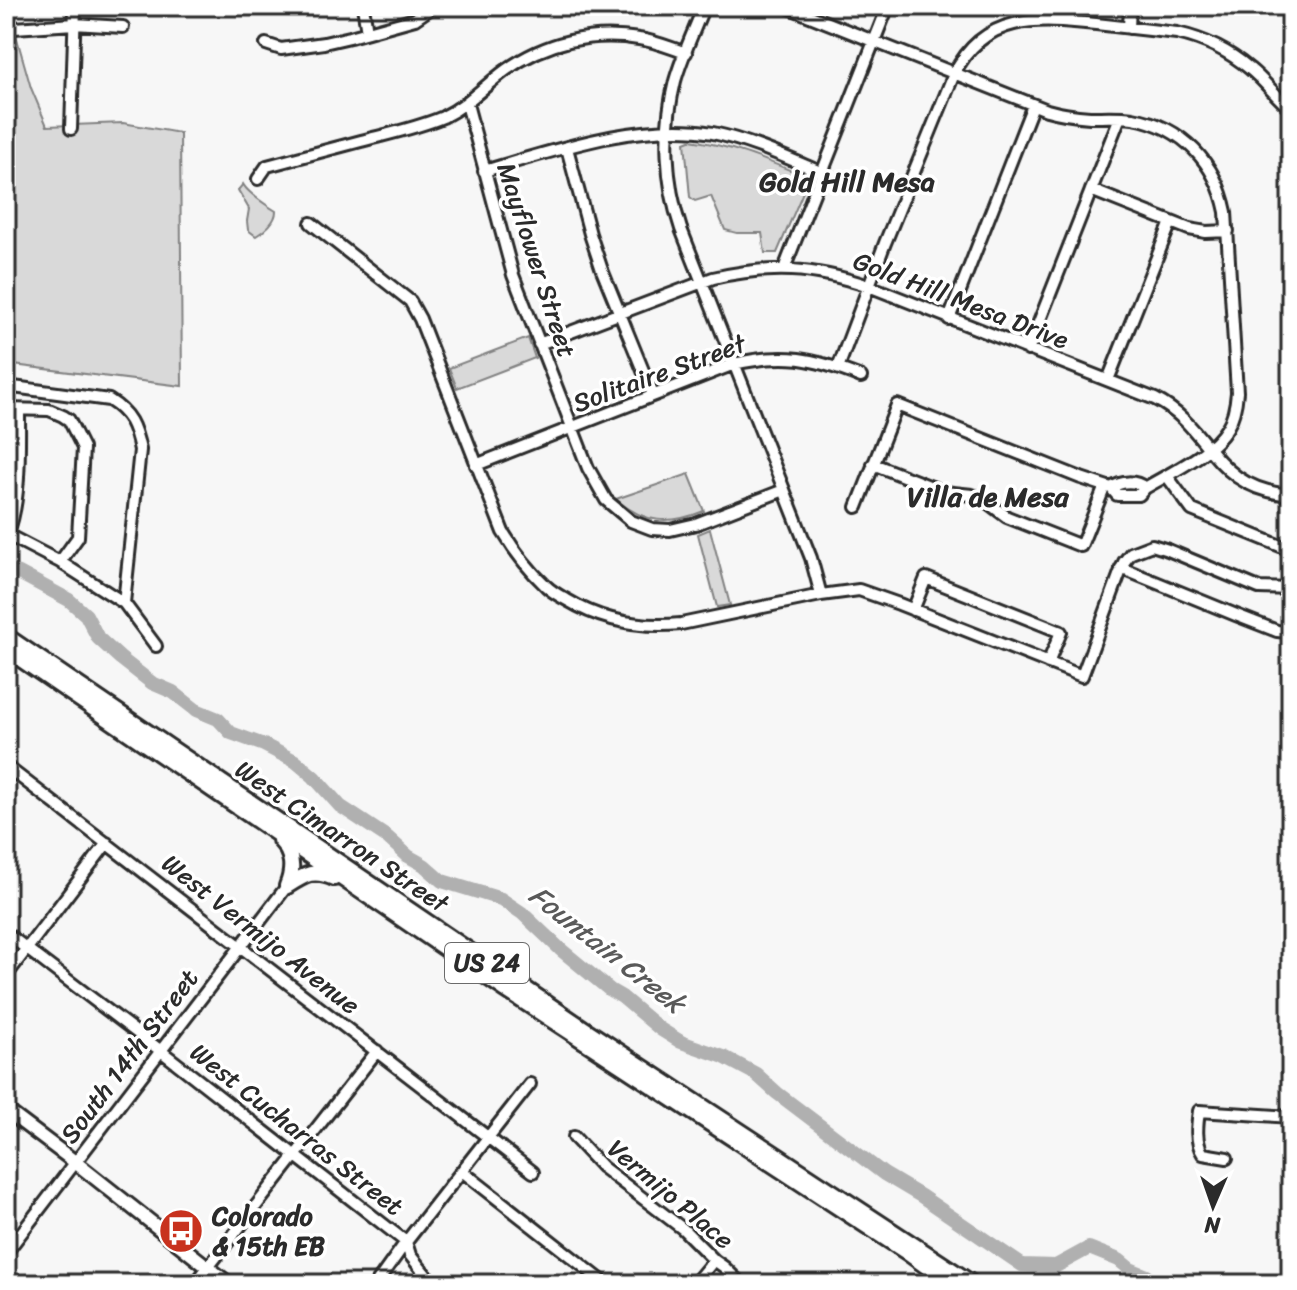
<svg xmlns="http://www.w3.org/2000/svg" width="1297" height="1290" font-family="Sriracha,sans-serif">
	<style>
		.green { fill: #d9d9d9; stroke: #828282; stroke-width: 2 }
		.lines { fill: none; stroke-linecap: round; stroke-linejoin: round }
		.river { stroke: #b0b0b0; stroke-width: 14 }
		.minor-casing { stroke: #2b2b2b; stroke-width: 16 }
		.major-casing { stroke: #2b2b2b; stroke-width: 18 }
		.highway-casing { stroke: #2b2b2b; stroke-width: 20 }
		.minor { stroke: #fff; stroke-width: 10 }
		.major { stroke: #fff; stroke-width: 12 }
		.highway { stroke: #fff; stroke-width: 14 }
		.labels { text-anchor: middle; dominant-baseline: central; stroke-width: 7; stroke-linejoin: round; paint-order: stroke }
		.shield { fill: #fff; stroke: #6b6b6b; stroke-width: 2 }
		.shield-label { font-size: 24px; font-weight: bold; fill: #2b2b2b }
		.street-label { font-size: 26px; fill: #2b2b2b; stroke: #fff }
		.poi-label { font-size: 26px; font-weight: bold; fill: #2b2b2b; stroke: #fff; text-anchor: start }
		.neighbourhood-label { font-size: 28px; font-weight: bold; fill: #2b2b2b; stroke: #fff }
		.water-label { font-size: 28px; font-style: italic; fill: #5a5a5a; stroke: #fff }
	</style>
	<rect width="100%" height="100%" fill="#f7f7f7"/>
	<filter id="ink" filterUnits="userSpaceOnUse"><feTurbulence type="fractalNoise" baseFrequency=".0125" numOctaves="2"/><feDisplacementMap in="SourceGraphic" scale="16" xChannelSelector="R" yChannelSelector="G"/><feConvolveMatrix kernelMatrix="1 2 1 2 8 2 1 2 1" color-interpolation-filters="sRGB"/></filter>
	<g filter="url(#ink)">
		<path class="green" d="M6 6H18L14 28 31 88 47 126 123 123 180 133 182 386 6 364Z
			M690 140C734 146 768 161 809 178L777 253H765L762 233H737L725 230 711 196 695 201 690 197 685 142Z
			M243 184C247 192 268 206 276 211 276 221 265 231 256 236L248 230 247 221 249 209 238 190Z
			M528 338 535 358 457 388 449 368Z
			M689 474 704 511C670 525 644 524 616 499Z
			M710 529 730 605 717 607 698 534Z"/>
		<g class="lines">
			<path class="river" d="M6 571 19 573 69 600 86 615 98 638 120 658 152 683 173 692 196 710 218 719 231 733 264 745 295 761 314 777 340 806 387 837 408 856 424 865 442 881 501 899 522 913 560 949 610 990 622 997 660 1029 681 1042 724 1057 756 1074 777 1093 884 1174 921 1196 1022 1265 1056 1266 1089 1248 1119 1260 1130 1269 1147 1276 1154 1284"/>
			<g class="minor-casing">
				<path id="minor" d="M363 6 367 32
					M785 6 1047 110C1061 114 1075 116 1090 117 1104 117 1119 116 1133 118 1183 127 1216 163 1226 212L1237 392C1236 405 1234 417 1227 428 1212 454 1170 473 1145 488L1139 495H1117L1111 488 1081 478 897 405 857 507
					M14 28 74 24 123 27
					M1129 28 1130 6
					M266 44 281 49 324 43 350 37 415 19 434 6
					M467 104 513 275 588 468 606 500 631 521 652 529 670 530 696 524 784 490
					M71 129 75 6
					M567 148 590 234 602 270 653 395
					M484 171C553 151 641 120 713 133 751 141 787 158 823 173
					M258 179 267 166C298 158 330 149 361 141 388 134 417 128 443 117 469 104 484 86 506 70 545 42 592 31 639 39 655 41 671 48 686 53
					M1091 190 1189 229 1206 232 1228 231
					M311 223 410 301 420 319 503 532C515 552 529 570 546 586 552 592 560 596 567 600 602 621 640 628 681 624L821 595 811 558 681 229C665 182 663 129 675 81 682 56 694 31 704 6
					M784 269 888 6
					M949 319 1033 105
					M539 344 713 278C772 265 812 267 869 286L1155 399C1214 429 1210 488 1291 495
					M1028 350 1120 117
					M838 368 885 243 954 74C984 13 1038 18 1096 24 1123 27 1150 30 1177 33 1204 39 1229 51 1250 69 1265 81 1276 97 1291 109
					M1108 380 1171 222
					M6 386 109 400C130 413 135 426 140 450L124 603
					M6 409 49 410 63 416 69 420 83 448 78 537 60 562
					M873 464 944 492 972 495 983 499 1007 517 1081 546 1105 486
					M476 465 734 364C785 352 813 358 861 377
					M1167 476 1192 510 1288 549
					M1111 488C1122 481 1135 480 1145 488
					M6 534 60 562 124 603 156 646
					M7 534C21 504 19 444 19 410
					M1121 568 1236 615 1277 631 1288 632
					M821 595 859 590 899 604 1082 676 1124 562 1131 553 1152 545 1168 550 1259 588 1291 589
					M913 610 926 578 1061 632 1048 663
					M6 766 533 1172
					M6 933 161 1051 406 1242 410 1255 433 1284
					M6 976 107 843
					M574 1137 602 1167 683 1229 714 1260 724 1267 741 1284
					M1227 1158 1203 1154C1195 1142 1197 1125 1199 1111L1291 1117
					M462 1171 606 1284
					M6 1253 287 886
					M195 1284 377 1051
					M376 1284 406 1242 530 1084
					M694 1284 714 1260"/>
			</g>
			<g class="major-casing">
				<path id="major" d="M6 1110 75 1162 229 1284
					M1291 1284V1281"/>
			</g>
			<g class="highway-casing">
				<path id="highway" d="M6 636 583 1028 973 1284
					M6 649 506 990 908 1253 951 1284
					M280 840C293 854 294 869 287 886
					M287 886C306 874 313 869 334 878"/>
			</g>
			<use href="#minor" class="minor"/>
			<use href="#major" class="major"/>
			<use href="#highway" class="highway"/>
		</g>
	</g>
	<defs>
		<g id="bus-disc" transform="scale(2.3)"><circle r="9.5" fill="#c8321e" stroke="#fff"/><path d="M-5-6H5V4H4V6H2V4H-2V6H-4V4H-5ZM-3.5-4V0h7V-4ZM-3.5 1.2v1.5H-2V1.2ZM2 1.2v1.5H3.5V1.2Z" fill="#fff"/></g>
	</defs>
	<g fill-rule="evenodd">
		<use href="#bus-disc" x="181" y="1231"/>
	</g>
	<g class="labels">
		<rect class="shield" x="445" y="943" width="84" height="40" rx="6"/>
		<g class="shield-label">
			<text x="487" y="963">US 24</text>
		</g>
		<g class="street-label">
			<text transform="translate(537 260) rotate(72)">Mayflower Street</text>
			<text transform="translate(961 300) rotate(21)">Gold Hill Mesa Drive</text>
			<text transform="translate(659 373) rotate(-20)">Solitaire Street</text>
			<text transform="translate(342 836) rotate(34)">West Cimarron Street</text>
			<text transform="translate(261 934) rotate(38)">West Vermijo Avenue</text>
			<text transform="translate(129 1056) rotate(-53)">South 14th Street</text>
			<text transform="translate(297 1129) rotate(38)">West Cucharras Street</text>
			<text transform="translate(671 1194) rotate(40)">Vermijo Place</text>
		</g>
		<g class="poi-label">
			<text x="212" y="1216">Colorado<tspan x="212" dy="30">&amp; 15th EB</tspan></text>
		</g>
		<g class="neighbourhood-label">
			<text x="847" y="181">Gold Hill Mesa</text>
			<text x="988" y="496">Villa de Mesa</text>
		</g>
		<g class="water-label">
			<text transform="translate(607 949) rotate(38)">Fountain Creek</text>
		</g>
	</g>
	<rect width="1297" height="1290" fill="none" stroke="#fff" stroke-width="32"/>
	<rect x="16" y="16" width="1265" height="1258" fill="none" stroke="#2b2b2b" stroke-width="3" filter="url(#ink)"/>
	<g transform="translate(1213 1206) rotate(182)" stroke="#ffffff" stroke-width="6" paint-order="stroke">
	<path d="M0-6L14 30L0 20L-14 30Z" fill="#2b2b2b"/>
	<text y="-12" font-size="22" font-weight="bold" text-anchor="middle" fill="#2b2b2b">N</text>
	</g>
</svg>
